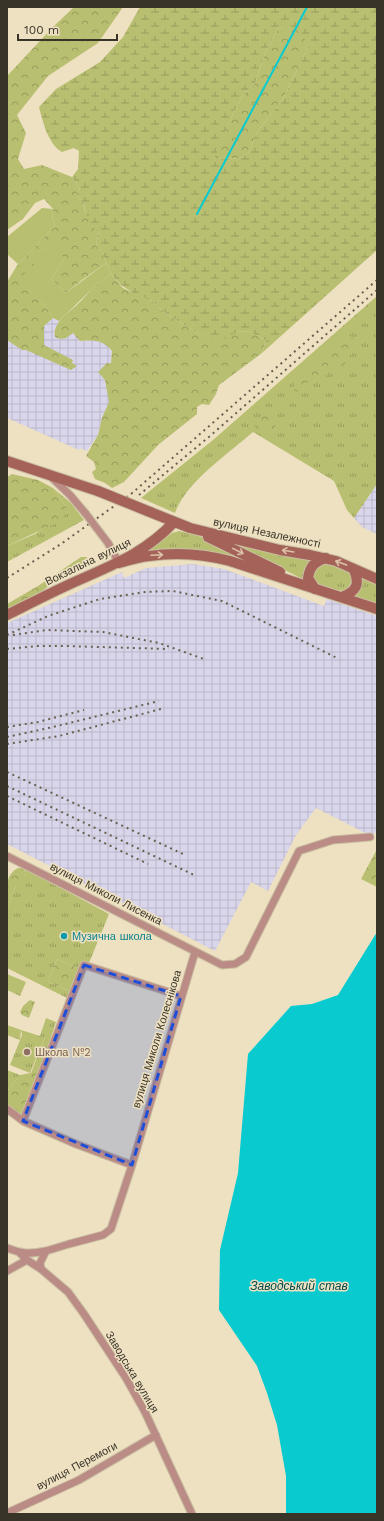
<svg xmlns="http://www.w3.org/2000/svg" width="384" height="1521" font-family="'Work Sans',sans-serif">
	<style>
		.industrial { fill: url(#industrial-grid) }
		.grass { fill: url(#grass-tufts) }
		.forest { fill: url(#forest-crowns) }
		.wetland { fill: url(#wetland-marsh); fill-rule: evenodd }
		.green { fill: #b9bf71 }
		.water { fill: #09cbcf }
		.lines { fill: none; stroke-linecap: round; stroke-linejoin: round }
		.stream { stroke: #09cbcf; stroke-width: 2 }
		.street-casing { stroke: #cabea3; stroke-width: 9 }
		.secondary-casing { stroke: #cabea3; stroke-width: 12 }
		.street { stroke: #bb8c85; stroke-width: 7 }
		.secondary { stroke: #a46258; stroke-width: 10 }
		.rail { stroke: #686150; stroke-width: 2; stroke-dasharray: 2 4; stroke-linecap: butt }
		.street-bridge-casing { stroke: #cabea3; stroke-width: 9; stroke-linecap: butt }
		.secondary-bridge-casing { stroke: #cabea3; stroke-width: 12; stroke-linecap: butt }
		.street-bridge { stroke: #bb8c85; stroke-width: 7 }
		.secondary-bridge { stroke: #a46258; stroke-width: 10 }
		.oneway { stroke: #dcc1a8 }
		.marked { fill: #1d4ed8; fill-opacity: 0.2; stroke: #1d4ed8; stroke-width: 3; stroke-dasharray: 8 5; stroke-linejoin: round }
		.culture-dot { fill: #0f9aa8; stroke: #eee1c2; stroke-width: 1.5 }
		.education-dot { fill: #8d6e63; stroke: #eee1c2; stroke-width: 1.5 }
		.labels { text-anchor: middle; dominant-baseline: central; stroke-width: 3; stroke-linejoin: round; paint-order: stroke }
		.street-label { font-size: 11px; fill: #393428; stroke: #eee1c2 }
		.culture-label { font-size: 11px; fill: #0d838f; stroke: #eee1c2; text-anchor: start }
		.education-label { font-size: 11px; fill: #785e54; stroke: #eee1c2; text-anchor: start }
		.water-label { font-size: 12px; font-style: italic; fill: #004a4b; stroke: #eee1c2 }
	</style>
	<defs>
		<pattern id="industrial-grid" width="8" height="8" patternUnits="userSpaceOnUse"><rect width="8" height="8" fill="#d9d5ea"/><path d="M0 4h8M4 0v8" fill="none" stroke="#bbb7c9"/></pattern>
		<pattern id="grass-tufts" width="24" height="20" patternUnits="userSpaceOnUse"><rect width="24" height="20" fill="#b9bf71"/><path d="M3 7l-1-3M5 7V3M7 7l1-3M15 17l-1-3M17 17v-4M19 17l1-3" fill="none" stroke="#979c5d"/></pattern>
		<pattern id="forest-crowns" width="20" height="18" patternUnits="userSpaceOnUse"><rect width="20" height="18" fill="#b9bf71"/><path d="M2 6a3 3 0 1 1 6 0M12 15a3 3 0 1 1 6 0" fill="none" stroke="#979c5d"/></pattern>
		<pattern id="wetland-marsh" width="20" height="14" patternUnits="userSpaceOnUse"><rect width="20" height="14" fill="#b9bf71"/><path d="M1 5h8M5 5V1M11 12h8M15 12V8" fill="none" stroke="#979c5d"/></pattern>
	</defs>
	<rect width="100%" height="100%" fill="#eee1c2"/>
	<path class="industrial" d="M7 295 44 326 53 318 59 321 54 332 55 337 60 339 73 333 80 341 93 340 104 343 112 351 111 364 102 376 105 380 110 402 102 418 98 435 87 451 80 448 79 450 7 418Z
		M377 484V534L362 527 354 518Z
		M193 564 224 569 324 606 327 599 377 616V828L373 837 316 808 296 835 268 891 251 882 215 951 7 844V623L122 572 124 578 146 568Z"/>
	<path class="grass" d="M377 296V484L354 518 347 510 334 481 253 432C228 454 186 482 175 513L141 498 213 440Z
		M53 488 71 503 84 520 7 562V546L35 534 69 511Z
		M179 531 197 535 282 575 216 554 144 553 172 533Z
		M230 544 284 555 313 559 305 580Z
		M326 562C341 568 361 570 347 590 342 592 337 590 331 588 319 585 309 582 316 567Z
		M361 576 377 583V606L352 598 361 588Z
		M24 868 109 914 89 963 82 962 80 969 57 959 48 982 70 991 67 998 7 968V909L16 885 26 877Z
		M7 974 26 982 20 996 7 990Z
		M46 1018 56 1022 51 1037H45L30 1073 10 1065 22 1035 21 1030 40 1036Z
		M7 1070 20 1075 7 1091Z"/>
	<path class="forest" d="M74 7H123L98 43 48 76 17 115 26 133 18 159 24 169 42 165 72 177 80 189 76 194 83 203 85 211 99 231 96 245 103 253 106 263 82 280 66 293 51 279 64 259 18 281 44 304 53 318 44 326V345L73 360 72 363 77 366 71 370 26 350H22L7 340V282L18 264 55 226 52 216 53 209 44 199 35 203 23 219 7 230V76L53 27Z
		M279 27 302 30 308 47 283 99 257 132 249 152 241 158 213 159 230 120 243 95 255 83 265 54Z
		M111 274 123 288 152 301 167 314 198 333 219 340 238 332 248 331 266 340 262 353 219 385 216 394 209 405 202 404 197 407V414L158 445 124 482 112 488 105 483 95 479 92 472 96 469 94 462 86 456 98 435 102 418 109 402 105 380 98 372 107 363H111L112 351C103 340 94 340 80 341L73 333C67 338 63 341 55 337 52 322 70 312 79 303 85 297 90 290 96 285 101 281 106 278 111 274Z
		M345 332 355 340 353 350 341 371 333 366 321 383 313 376 301 390 296 392 293 389 298 374 310 367Z
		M267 413 274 421 276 429 269 435 258 429 252 424 257 419Z
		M12 474 38 480 53 488 69 511 54 524 7 546V477Z
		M81 557H87L86 562 72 573 51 584 40 593 7 610V604L38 586Z
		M376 851H377V887L361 879Z
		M18 868H24L26 877 25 884 16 885 7 909C7 895 3 875 18 868Z
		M57 959 80 969 70 991 48 982Z
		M30 1000 35 1002 29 1018 22 1015 20 1012 23 1006Z
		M7 1025 21 1030 20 1040 7 1035Z
		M45 1037H51L56 1041 27 1114 18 1115 7 1106V1091L20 1075 31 1073Z"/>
	<path class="wetland" d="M140 7H377V250L262 353 266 340 248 331 238 332 219 341 198 333 167 314 152 301 135 294 121 285 111 274 106 263 103 253 96 245 99 231 90 226 83 203 76 194 80 189 72 177 78 169 79 151 74 148 62 152C48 144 43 122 39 107L56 89 100 62 123 37ZM279 27 301 31 308 47 283 99 257 132 249 152 241 158 214 159 230 120 243 95 255 83 265 54Z"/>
	<path class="green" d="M42 208 53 209 52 216 55 226 18 264 7 254V237Z
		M56 243 64 259 51 279 66 293 106 263 111 274 96 285 59 321 53 318 44 304 17 281Z"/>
	<path class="water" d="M377 932V1514H286V1476L277 1425 267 1393 257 1366 219 1310 220 1250 238 1173 248 1054 291 1006 312 1004 338 995Z"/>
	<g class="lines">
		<path class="stream" d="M197 214 307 7"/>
		<g class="street-casing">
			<path id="street" d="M50 476 70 495 86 514
				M108 543 119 563
				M7 856 222 965 235 964 246 957 299 851 333 840 370 837
				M7 1109 23 1121 76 1144 132 1165
				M23 1121 84 965 181 996
				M7 1248C22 1254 30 1254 46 1251
				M20 1253 27 1260 41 1269 68 1292 84 1314 126 1378 145 1412 192 1514
				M41 1269 40 1263 46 1251 69 1244 103 1235 111 1229 132 1165 195 952
				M7 1271 27 1260
				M7 1513 79 1480 156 1435"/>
		</g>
		<g class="secondary-casing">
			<path id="secondary" d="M7 461 98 491
				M150 512 190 528 280 550 310 555 336 561 377 579
				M208 537 280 572
				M119 563C129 560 139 557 149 556 176 552 204 554 230 561L377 609
				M315 589 308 578C310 566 314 562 326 558
				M342 597C357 591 360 584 354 570
				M7 615C31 603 54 591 79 580 115 564 146 552 174 522"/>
		</g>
		<use href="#street" class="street"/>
		<use href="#secondary" class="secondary"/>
		<path class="rail" d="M139 495 210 436 377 290
			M7 578 61 544 131 494 377 280
			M7 635 48 616 100 599 145 592 173 591 222 601 339 659
			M13 635 47 630 103 632 159 643 204 659
			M7 649 38 646H65L169 649
			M7 727 38 722 84 710
			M7 737 53 727 159 701
			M7 744 59 736 161 709
			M7 772 183 854
			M7 786 194 875
			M7 796 148 864"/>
		<g class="street-bridge-casing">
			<path id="street-bridge" d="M86 514 108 543"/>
		</g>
		<g class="secondary-bridge-casing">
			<path id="secondary-bridge" d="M98 491 150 512"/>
		</g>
		<use href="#street-bridge" class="street-bridge"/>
		<use href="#secondary-bridge" class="secondary-bridge"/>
	</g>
	<defs><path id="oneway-shaft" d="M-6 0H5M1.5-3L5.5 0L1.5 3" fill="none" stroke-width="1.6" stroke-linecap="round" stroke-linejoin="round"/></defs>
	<g class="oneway">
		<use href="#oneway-shaft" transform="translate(238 551) rotate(26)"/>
		<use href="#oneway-shaft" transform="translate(288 551) rotate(-171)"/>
		<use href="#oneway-shaft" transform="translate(157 555) rotate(-3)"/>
		<use href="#oneway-shaft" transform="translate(341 563) rotate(-160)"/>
	</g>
	<path class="marked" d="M84 965 181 996 132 1165 23 1121Z"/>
	<circle class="culture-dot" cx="64" cy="936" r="4"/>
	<circle class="education-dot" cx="27" cy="1052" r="4"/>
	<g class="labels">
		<g class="street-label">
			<text transform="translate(267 533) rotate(12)">вулиця Незалежності</text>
			<text transform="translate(88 562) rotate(-26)">Вокзальна вулиця</text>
			<text transform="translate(106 894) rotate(27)">вулиця Миколи Лисенка</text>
			<text transform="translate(157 1039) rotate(-73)">вулиця Миколи Колеснікова</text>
			<text transform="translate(132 1372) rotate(59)">Заводська вулиця</text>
			<text transform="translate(77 1466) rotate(-28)">вулиця Перемоги</text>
		</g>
		<g class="culture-label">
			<text x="72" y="936">Музична школа</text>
		</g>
		<g class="education-label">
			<text x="35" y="1052">Школа №2</text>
		</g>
		<g class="water-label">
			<text x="299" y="1286">Заводський став</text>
		</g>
	</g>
	<rect width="384" height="1521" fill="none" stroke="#393428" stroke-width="16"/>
	<path d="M18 34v6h99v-6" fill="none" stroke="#393428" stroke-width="2"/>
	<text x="24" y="34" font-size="12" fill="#393428" stroke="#eee1c2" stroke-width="3" paint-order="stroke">100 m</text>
</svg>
